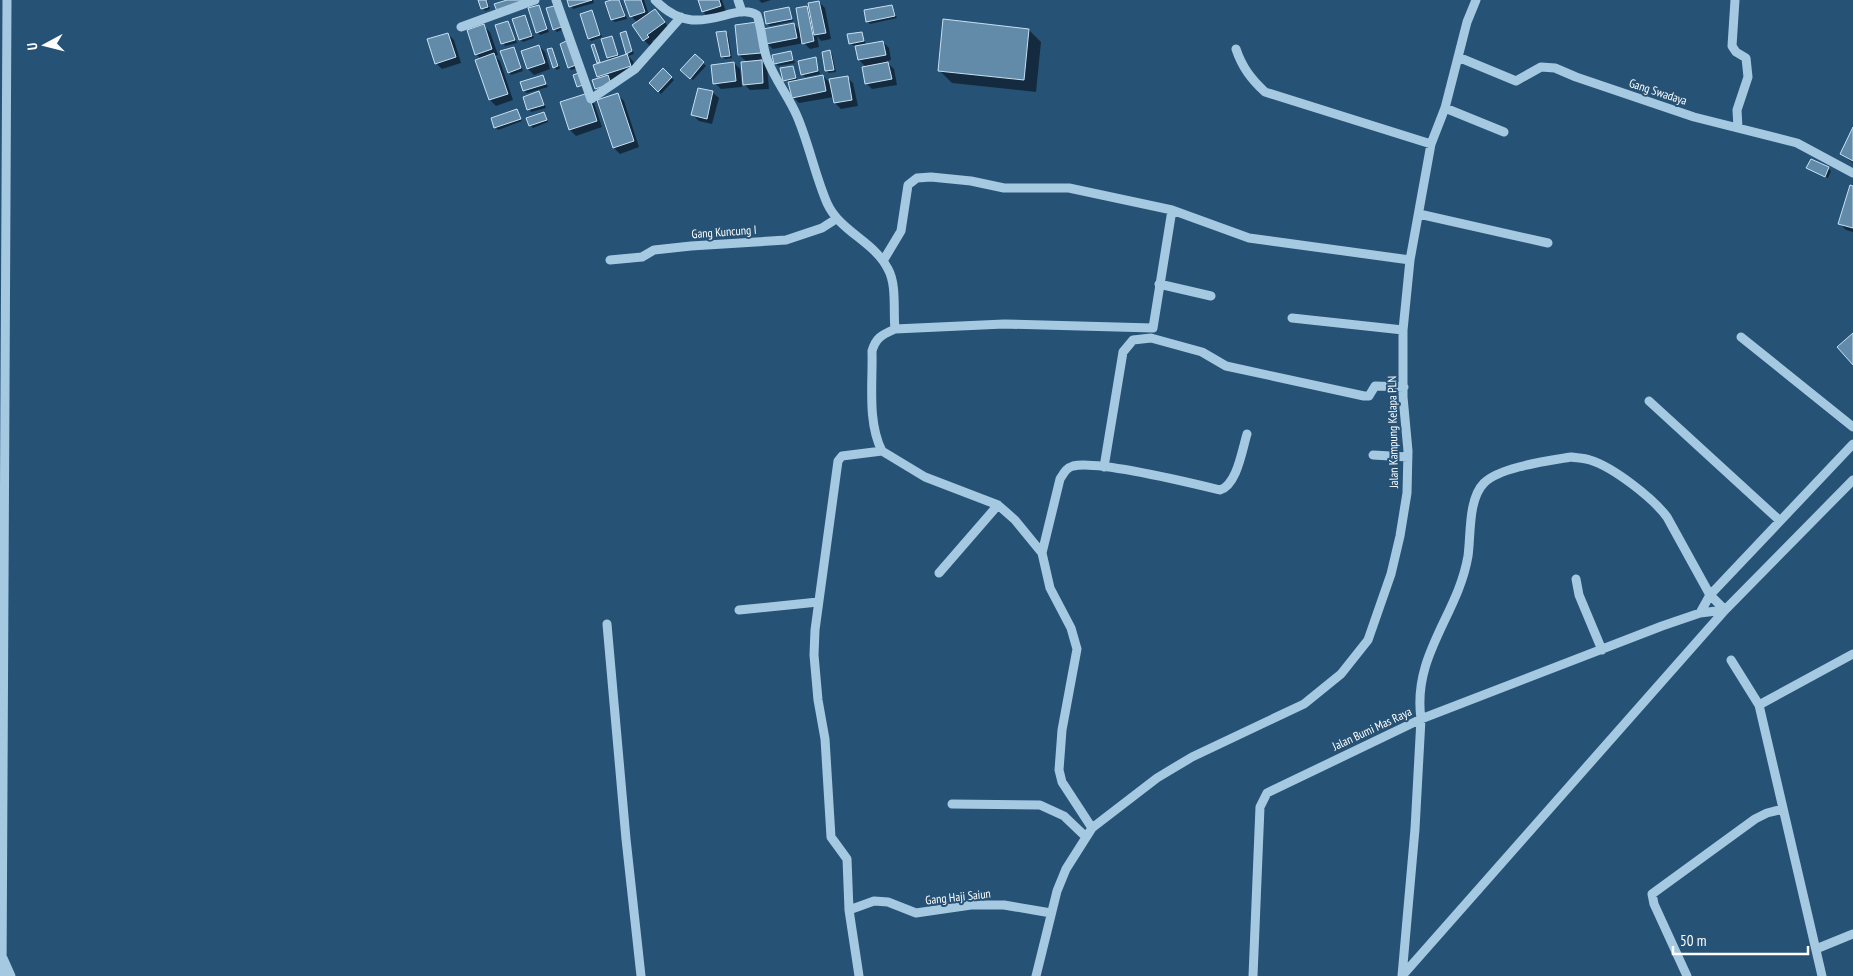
<svg xmlns="http://www.w3.org/2000/svg" width="1853" height="976" viewBox="0 0 1853 976" font-family="'PT Sans Narrow',sans-serif">
<style>
.shadow{fill:#0007}
.building{fill:#628baa;stroke:#c8e0f2}
.lines{fill:none;stroke-linecap:round;stroke-linejoin:round}
.minor{stroke:#a6c9e2;stroke-width:9}
.labels{text-anchor:middle;stroke-width:4;stroke-linejoin:round;paint-order:stroke}
.street-label{font-size:12px;fill:#fff;stroke:#265276}
</style>
<rect width="100%" height="100%" fill="#265276"/>
<path class="shadow" d="M479 0H487L490 9 485 11Z
M568 0H593L594 3 573 9Z
M615 0 621 2 627 19 615 22 612 20Z
M625 0H644L649 15 655 10 670 29 652 41 654 43 650 46 644 40 638 23 631 16Z
M699 0H722L726 12 709 18 703 12Z
M759 0H771L762 3Z
M819 2 825 8 831 39 821 41 817 36 819 47 810 49 804 43 773 49 767 43 766 58 759 59 767 67 769 89 750 90 744 84 747 62 739 55 763 30 794 24 801 32 806 7 811 12Z
M539 6 549 32 540 35 537 32Z
M557 6 566 28 557 32 554 29Z
M892 6 897 18 870 24 867 21Z
M789 8 793 21 770 26 767 23Z
M591 11 602 37 591 41 589 38Z
M525 16 534 38 523 42 520 39Z
M508 22 517 43 505 46 496 26Z
M484 26 490 32 498 55 495 56 500 61 513 100 496 106 490 100 481 59 476 54Z
M1029 30 1041 42 1036 92 952 83 939 70Z
M726 32 728 35 732 58 725 59 722 56Z
M625 33 634 54 628 56 633 61 636 72 611 80 613 86 599 91 594 81 601 79 598 76 600 65 593 45 601 64 611 61 608 58 612 37 620 58 629 55Z
M862 33 866 45 883 42 889 48 891 60 886 61 894 69 897 85 872 89 866 83 867 68 859 60 856 46 850 44Z
M448 34 454 40 461 63 442 69 436 63Z
M561 44 578 68 571 70 569 67Z
M539 46 545 52 550 69 534 75 528 69 522 52Z
M513 48 523 71 511 75 509 72Z
M552 49 560 68 557 70 554 67Z
M791 52 795 63 778 66 776 63Z
M830 52 832 54 836 72 829 73 827 71Z
M695 55 706 66 693 80 682 70Z
M815 59 820 74 805 77 802 74Z
M734 63 740 69 742 87 721 89 715 83Z
M793 67 798 81 823 76 831 84 847 77 853 83 858 106 841 109 835 103 834 97 799 103 793 97 790 82 784 80Z
M663 70 674 80 661 94 650 83Z
M542 76 548 87 527 93 524 91 522 83Z
M712 92 719 98 712 124 699 121 693 115Z
M539 93 546 108 531 112 524 98Z
M618 95 624 101 639 147 620 154 614 148Z
M593 100 602 127 576 136 570 130 561 103Z
M517 110 522 121 498 130 495 127Z
M544 113 548 122 533 128 530 125Z
M1853 130V163L1841 154Z
M1808 168H1828L1831 171 1828 178Z
M1853 187V232L1846 230 1840 224Z"/>
<path class="building" d="M478 0H486L488 7 481 9Z
M507 0H524L497 11 494 4Z
M567 0H592L569 7Z
M611 0H619L625 16 611 20 605 2Z
M624 0H641L645 12 630 17Z
M698 0H719L721 6 702 12Z
M819 1 826 33 814 35 808 3Z
M539 5 547 29 536 33 528 8Z
M558 5 564 26 553 30 546 8Z
M892 5 895 16 866 22 864 10Z
M807 6 814 41 802 44 796 8Z
M789 7 792 19 766 24 764 12Z
M655 9 665 22 647 35 649 37 643 41 632 25Z
M592 10 600 35 588 39 580 14Z
M525 15 532 36 519 40 512 19Z
M943 19 1029 29 1024 80 938 71Z
M508 21 515 40 501 44 495 25Z
M757 22 761 53 738 55 735 25Z
M794 23 797 38 766 44 763 29Z
M484 24 492 49 475 55 467 30Z
M626 31 632 51 626 54 620 33Z
M726 31 730 56 721 57 716 32Z
M862 32 864 41 849 44 847 34Z
M448 33 456 57 435 64 427 39Z
M612 36 618 55 607 58 601 39Z
M568 40 576 65 568 68 560 44Z
M883 41 886 55 858 60 855 46Z
M594 44 600 62 597 63 591 45Z
M539 45 545 63 527 69 521 51Z
M514 47 521 68 508 73 500 51Z
M552 48 558 66 553 68 547 49Z
M830 50 834 70 825 71 822 52Z
M791 51 793 60 774 64 772 55Z
M494 53 508 94 489 100 475 60Z
M627 54 631 66 597 77 593 65Z
M695 54 704 62 690 79 680 70Z
M816 57 818 71 801 75 798 61Z
M762 60 763 83 743 85 741 62Z
M734 62 736 81 713 84 711 65Z
M888 62 892 79 865 84 862 67Z
M793 66 796 78 783 81 780 68Z
M663 68 672 77 658 92 649 83Z
M579 73 583 85 577 87 573 75Z
M543 75 546 84 523 91 520 82Z
M608 75 611 84 595 89 592 80Z
M823 75 826 91 792 98 788 82Z
M848 76 852 100 834 103 829 79Z
M698 88 713 91 707 119 691 115Z
M539 91 544 105 527 110 523 97Z
M588 93 597 121 569 130 560 102Z
M618 93 634 141 613 148 597 100Z
M517 109 521 119 494 128 491 118Z
M544 112 547 120 529 126 526 118Z
M1853 127V161L1840 154Z
M1811 159 1829 167 1825 177 1806 168Z
M1850 185 1853 186V228L1838 224Z
M1853 333V365L1837 347Z"/>
<g class="lines">
<path class="minor" d="M556 0 591 99 635 69 681 17
M655 0C697 44 733 0 757 15 762 29 762 45 767 59 775 80 789 97 797 116 809 144 815 175 827 203 840 232 874 241 888 269 897 285 893 311 895 329
M738 0 742 12
M1735 0 1732 46 1736 52 1746 58 1748 77 1737 110 1738 128
M461 27 535 0
M1236 49C1242 67 1251 79 1265 92L1431 144
M1458 57 1516 81 1541 67 1555 68 1576 77 1694 117 1797 143 1853 173
M1445 108 1504 132
M1419 214 1548 243
M610 260 642 257 654 250 691 246 786 240 822 228 836 219
M883 261 901 231 908 185 917 178 931 177 971 181 1004 188H1069L1172 210 1249 238 1410 260
M1159 284 1211 296
M1292 318 1403 330
M1741 337 1853 427
M1649 401 1779 520
M1373 455 1408 457
M1571 457C1577 458 1584 458 1590 460 1613 467 1653 498 1667 517L1710 595 1725 610 1402 976 1415 829 1421 719C1412 655 1458 615 1468 556 1471 535 1468 499 1484 483 1500 467 1548 461 1571 457Z
M1104 467 1123 352 1133 340 1151 338 1202 352 1226 366 1364 396H1369L1375 386 1404 387
M1042 553 1060 479C1064 473 1066 468 1073 466 1098 460 1191 483 1220 490 1237 485 1242 450 1247 434
M939 573 998 505
M1576 579 1579 595 1602 650
M739 610 818 602
M1700 613 1710 595 1853 444
M607 624 626 839 641 976
M1731 660 1759 705 1822 976
M1759 705 1853 654
M952 804 1040 805 1064 816 1086 837
M1092 828 1062 782 1059 770 1062 730 1077 649 1071 628 1050 588 1042 553 1015 520 998 505 925 477 882 451C867 422 873 382 872 351 876 337 882 335 895 329L1004 324 1153 328 1172 210
M849 910 847 859 831 837 825 739 818 700 814 655 815 630 838 461 842 456 882 451
M1816 949 1853 934
M3 958 11 976
M2 976 7 0
M859 976 849 910 874 901 888 902 916 913 971 905H1004L1051 913
M1036 976 1057 891 1066 869 1092 828 1157 778 1192 757 1304 704 1341 674 1368 640 1391 574 1400 536 1407 493 1408 451 1403 397V330L1410 260 1431 144 1445 108 1467 22 1476 0
M1253 976 1260 807 1267 793 1421 719 1662 626 1700 613 1725 610 1853 480
M1687 976 1654 904 1652 894 1755 819 1767 813 1783 809"/>
</g>
<g class="labels">
<g class="street-label">
<text transform="translate(1658 92) rotate(18)" y="4">Gang Swadaya</text>
<text transform="translate(724 232) rotate(-4)" y="4">Gang Kuncung I</text>
<text transform="translate(1393 432) rotate(-91)" y="4">Jalan Kampung Kelapa PLN</text>
<text transform="translate(1372 729) rotate(-25)" y="4">Jalan Bumi Mas Raya</text>
<text transform="translate(958 897) rotate(-6)" y="4">Gang Haji Saiun</text>
</g>
</g>
<g transform="translate(45 45) rotate(263)" stroke="#265276" stroke-width="4" paint-order="stroke">
<path d="M0-4L9 19L0 12L-9 19Z" fill="#ffffff"/>
<text y="-8" font-size="14" font-weight="bold" text-anchor="middle" fill="#ffffff">U</text>
</g>
<path d="M1673 946v8h135v-8" fill="none" stroke="#ffffff" stroke-width="2.5"/>
<text x="1680" y="946" font-size="15" fill="#ffffff" stroke="#265276" stroke-width="4" paint-order="stroke">50 m</text>
</svg>
